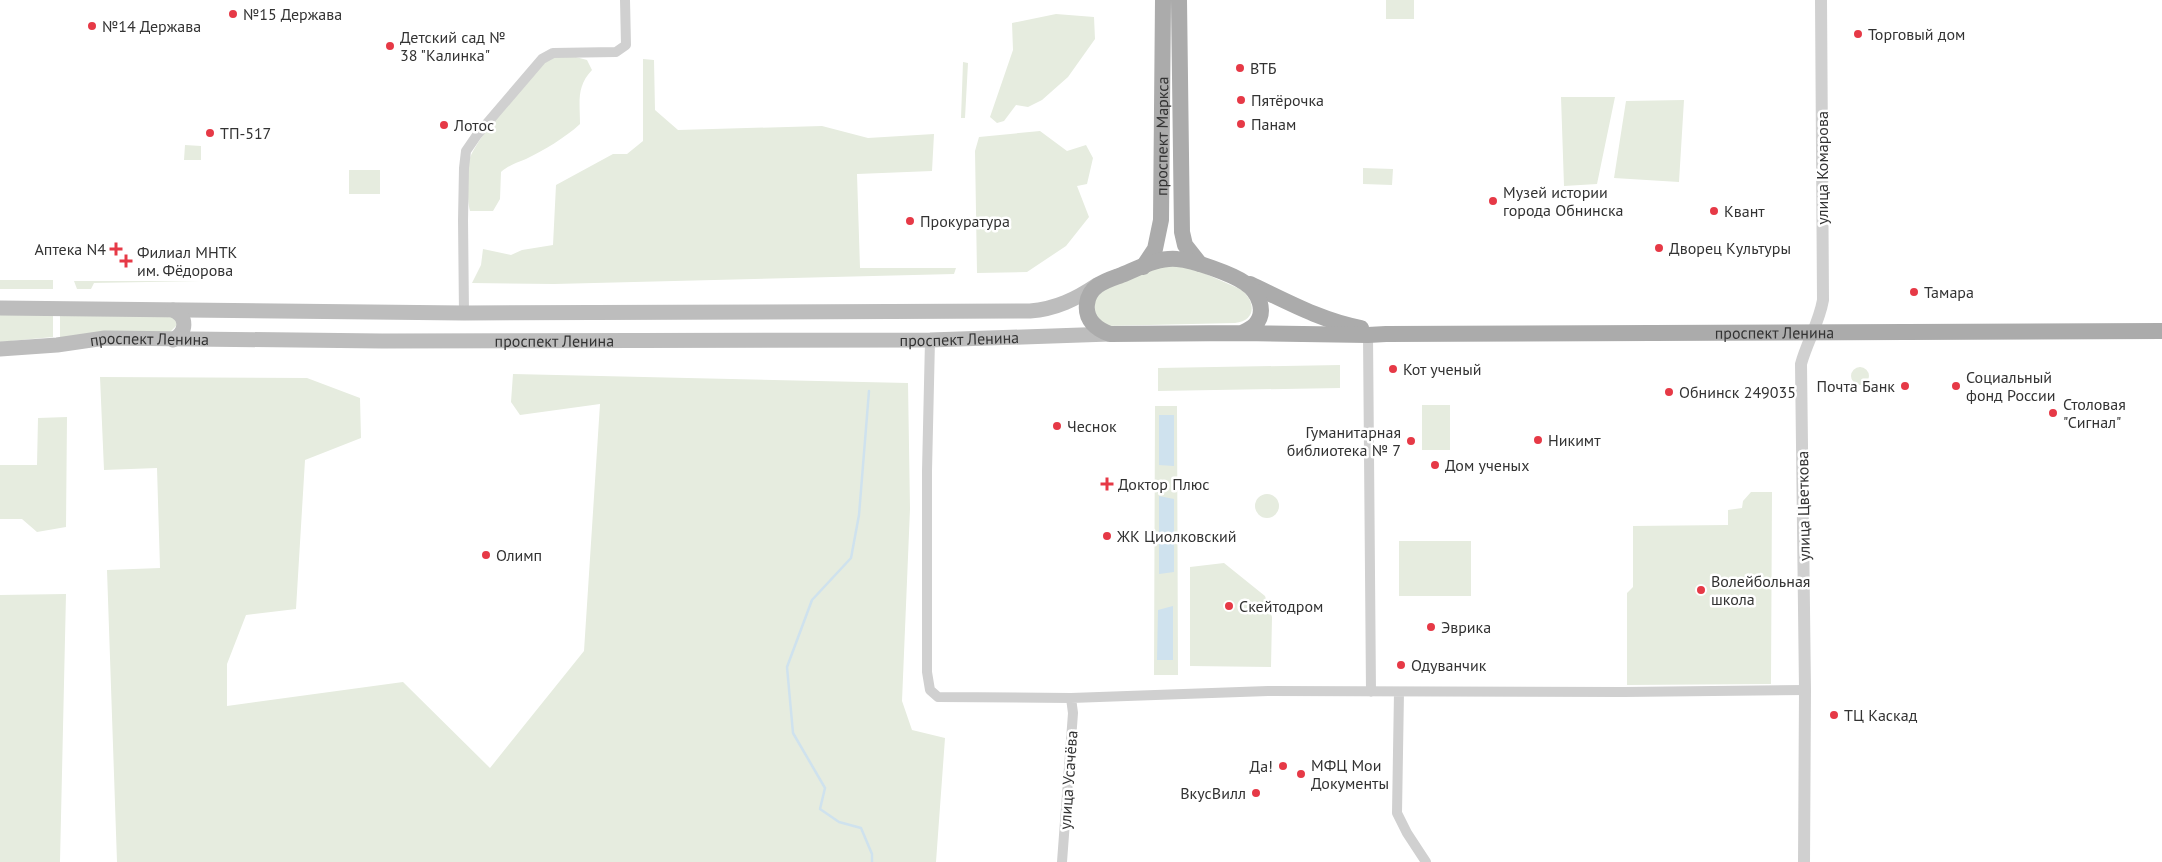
<svg xmlns="http://www.w3.org/2000/svg" width="2162" height="862" viewBox="0 0 2162 862" font-family="'PT Sans',sans-serif">
<style>
.green{fill:#e6ecdf}
.water{fill:#cfe2ee}
.lines{fill:none;stroke-linecap:round;stroke-linejoin:round}
.stream{stroke:#cfe2ee;stroke-width:2.5}
.minor{stroke:#d0d0d0;stroke-width:10}
.tertiary{stroke:#d0d0d0;stroke-width:12}
.secondary{stroke:#bdbdbd;stroke-width:15}
.primary{stroke:#ababab;stroke-width:16}
.poi-dot{fill:#e63946;stroke:#fff;stroke-width:2}
.labels{text-anchor:middle;stroke-width:5;stroke-linejoin:round;paint-order:stroke}
.poi-label{font-size:16px;fill:#333;stroke:#fff;text-anchor:start}
.street-label{font-size:16px;fill:#333;stroke:#fff}
</style>
<rect width="100%" height="100%" fill="#fff"/>
<path class="green" d="M1386 0H1414V19H1386Z
M1056 14 1094 17 1095 39 1068 77 1042 100 1028 107 1016 105 1004 121 997 123 990 117 1013 50 1012 23Z
M572 56 587 60 592 70C576 87 580 102 580 124 565 138 544 150 526 159 516 163 509 165 501 172L500 199 493 211H470C467 200 466 168 470 158 476 139 533 70 549 59 555 56 566 56 572 56Z
M643 59 654 60 655 110 678 130 822 126 868 138 934 134 932 171 857 174 860 268H956L954 274 554 284 472 283 481 265 483 249 511 255 522 250 553 245 556 185 613 154H627L643 141Z
M963 62 968 63 965 118H961Z
M1561 97H1615L1597 184 1564 186Z
M1684 100 1679 182 1614 178 1626 101Z
M1040 131 1067 151 1086 145 1093 158 1087 184 1077 186 1089 217 1066 246 1027 272 977 273 975 151 979 137Z
M185 145 201 146V160H184Z
M1363 168 1393 169 1392 185 1363 184Z
M349 170H380V194H349Z
M1166 262 1183 264 1240 289C1256 300 1257 321 1235 323L1106 326 1096 321 1094 299 1108 287Z
M0 280H53V289H0Z
M74 281H202L94 283 91 289H77Z
M0 313H53V337L0 342Z
M173 314 177 325 170 332 60 338V315Z
M1340 365V388L1158 391V368Z
M1851 376a9 9 0 1 1 18 0a9 9 0 1 1-18 0Z
M513 374 908 383 910 509 902 701 912 730 945 738 936 862H117L107 570 160 568 157 468 104 470 100 377 307 378 360 398 361 438 305 460 296 609 246 615 227 664V706L403 682 490 768 584 651 600 404 520 415 511 402Z
M1422 405H1450V450H1422Z
M1155 406H1177L1178 675H1154Z
M67 417 66 527 37 532 22 519H0V465H37L38 418Z
M1751 492H1772L1771 684 1627 685V593L1633 587V526L1728 525V510L1742 508 1743 501Z
M1255 506a12 12 0 1 1 24 0a12 12 0 1 1-24 0Z
M1399 541H1471V596H1399Z
M1224 563 1265 596 1272 617 1271 667 1190 666V567Z
M66 594 60 862H0V595Z"/>
<path class="water" d="M1159 415H1174V466L1159 465Z
M1159 496 1174 499V572L1159 574Z
M1173 606V660H1157L1158 610Z"/>
<g class="lines">
<path class="stream" d="M869 391 859 515 851 558 812 600 787 667 793 733 825 788 820 809 839 822 861 828 872 854V862"/>
<path class="minor" d="M464 313 463 220 464 168 466 151 477 135 542 59 553 53 616 52 626 45 625 0
M1368 335 1371 692
M930 340 927 471V672L930 690 938 697 1071 698 1268 691 1624 692 1805 690
M1399 692 1397 813 1407 833 1426 862
M1062 862 1073 713 1071 698"/>
<path class="tertiary" d="M1804 862 1805 690 1801 364C1807 342 1819 323 1823 300L1821 0"/>
<g class="secondary">
<path d="M0 308 464 313 1030 311C1056 309 1076 299 1097 285"/>
<path d="M173 310C188 317 187 332 173 340"/>
<path id="s1" d="M0 349 57 345 105 338 382 341 930 340 1110 334"/>
</g>
<g class="primary">
<path d="M1179 0 1182 232 1185 245 1200 264"/>
<path id="s2" d="M1143 267 1155 249 1161 220 1163 0"/>
<path d="M1250 284C1286 301 1322 321 1361 328"/>
<path id="s3" d="M1242 333C1246 331 1251 329 1255 325 1267 312 1259 292 1245 283 1232 274 1193 260 1177 259 1158 257 1137 269 1119 276 1105 281 1089 286 1087 304 1085 320 1096 329 1110 334L1242 333 1368 335 1386 334 2162 331"/>
</g>
</g>
<g class="poi-dot">
<circle cx="233" cy="14" r="5"/>
<circle cx="92" cy="26" r="5"/>
<circle cx="1858" cy="34" r="5"/>
<circle cx="390" cy="46" r="5"/>
<circle cx="1240" cy="68" r="5"/>
<circle cx="1241" cy="100" r="5"/>
<circle cx="1241" cy="124" r="5"/>
<circle cx="444" cy="125" r="5"/>
<circle cx="210" cy="133" r="5"/>
<circle cx="1493" cy="201" r="5"/>
<circle cx="1714" cy="211" r="5"/>
<circle cx="910" cy="221" r="5"/>
<circle cx="1659" cy="248" r="5"/>
<path d="M113.5 241.5h5v5h5v5h-5v5h-5v-5h-5v-5h5z"/>
<path d="M123.5 253.5h5v5h5v5h-5v5h-5v-5h-5v-5h5z"/>
<circle cx="1914" cy="292" r="5"/>
<circle cx="1393" cy="369" r="5"/>
<circle cx="1905" cy="386" r="5"/>
<circle cx="1956" cy="386" r="5"/>
<circle cx="1669" cy="392" r="5"/>
<circle cx="2053" cy="413" r="5"/>
<circle cx="1057" cy="426" r="5"/>
<circle cx="1538" cy="440" r="5"/>
<circle cx="1411" cy="441" r="5"/>
<circle cx="1435" cy="465" r="5"/>
<path d="M1104.5 476.5h5v5h5v5h-5v5h-5v-5h-5v-5h5z"/>
<circle cx="1107" cy="536" r="5"/>
<circle cx="486" cy="555" r="5"/>
<circle cx="1701" cy="590" r="5"/>
<circle cx="1229" cy="606" r="5"/>
<circle cx="1431" cy="627" r="5"/>
<circle cx="1401" cy="665" r="5"/>
<circle cx="1834" cy="715" r="5"/>
<circle cx="1283" cy="766" r="5"/>
<circle cx="1301" cy="774" r="5"/>
<circle cx="1256" cy="793" r="5"/>
</g>
<g class="labels">
<g class="poi-label">
<text x="243" y="20">№15 Держава</text>
<text x="102" y="32">№14 Держава</text>
<text x="1868" y="40">Торговый дом</text>
<text x="400" y="43">Детский сад №<tspan x="400" dy="18">38 "Калинка"</tspan></text>
<text x="1250" y="74">ВТБ</text>
<text x="1251" y="106">Пятёрочка</text>
<text x="1251" y="130">Панам</text>
<text x="454" y="131">Лотос</text>
<text x="220" y="139">ТП-517</text>
<text x="1503" y="198">Музей истории<tspan x="1503" dy="18">города Обнинска</tspan></text>
<text x="1724" y="217">Квант</text>
<text x="920" y="227">Прокуратура</text>
<text x="1669" y="254">Дворец Культуры</text>
<text x="106" y="255" text-anchor="end">Аптека N4</text>
<text x="137" y="258">Филиал МНТК<tspan x="137" dy="18">им. Фёдорова</tspan></text>
<text x="1924" y="298">Тамара</text>
<text x="1403" y="375">Кот ученый</text>
<text x="1966" y="383">Социальный<tspan x="1966" dy="18">фонд России</tspan></text>
<text x="1895" y="392" text-anchor="end">Почта Банк</text>
<text x="1679" y="398">Обнинск 249035</text>
<text x="2063" y="410">Столовая<tspan x="2063" dy="18">"Сигнал"</tspan></text>
<text x="1067" y="432">Чеснок</text>
<text x="1401" y="438" text-anchor="end">Гуманитарная<tspan x="1401" dy="18">библиотека № 7</tspan></text>
<text x="1548" y="446">Никимт</text>
<text x="1445" y="471">Дом ученых</text>
<text x="1118" y="490">Доктор Плюс</text>
<text x="1117" y="542">ЖК Циолковский</text>
<text x="496" y="561">Олимп</text>
<text x="1711" y="587">Волейбольная<tspan x="1711" dy="18">школа</tspan></text>
<text x="1239" y="612">Скейтодром</text>
<text x="1441" y="633">Эврика</text>
<text x="1411" y="671">Одуванчик</text>
<text x="1844" y="721">ТЦ Каскад</text>
<text x="1311" y="771">МФЦ Мои<tspan x="1311" dy="18">Документы</tspan></text>
<text x="1273" y="772" text-anchor="end">Да!</text>
<text x="1246" y="799" text-anchor="end">ВкусВилл</text>
</g>
<g class="street-label">
<text dy="6" stroke="none"><textPath href="#s2" startOffset="135">проспект Маркса</textPath></text>
<text transform="translate(1822 168) rotate(-90)" y="6">улица Комарова</text>
<text dy="6" stroke="none"><textPath href="#s3" startOffset="949">проспект Ленина</textPath></text>
<text dy="6" stroke="none"><textPath href="#s1" startOffset="960">проспект Ленина</textPath></text>
<text dy="6" stroke="none"><textPath href="#s1" startOffset="555">проспект Ленина</textPath></text>
<text dy="6" stroke="none"><textPath href="#s1" startOffset="150">проспект Ленина</textPath></text>
<text transform="translate(1803 506) rotate(-91)" y="6">улица Цветкова</text>
<text transform="translate(1068 780) rotate(-86)" y="6">улица Усачёва</text>
</g>
</g>
</svg>
